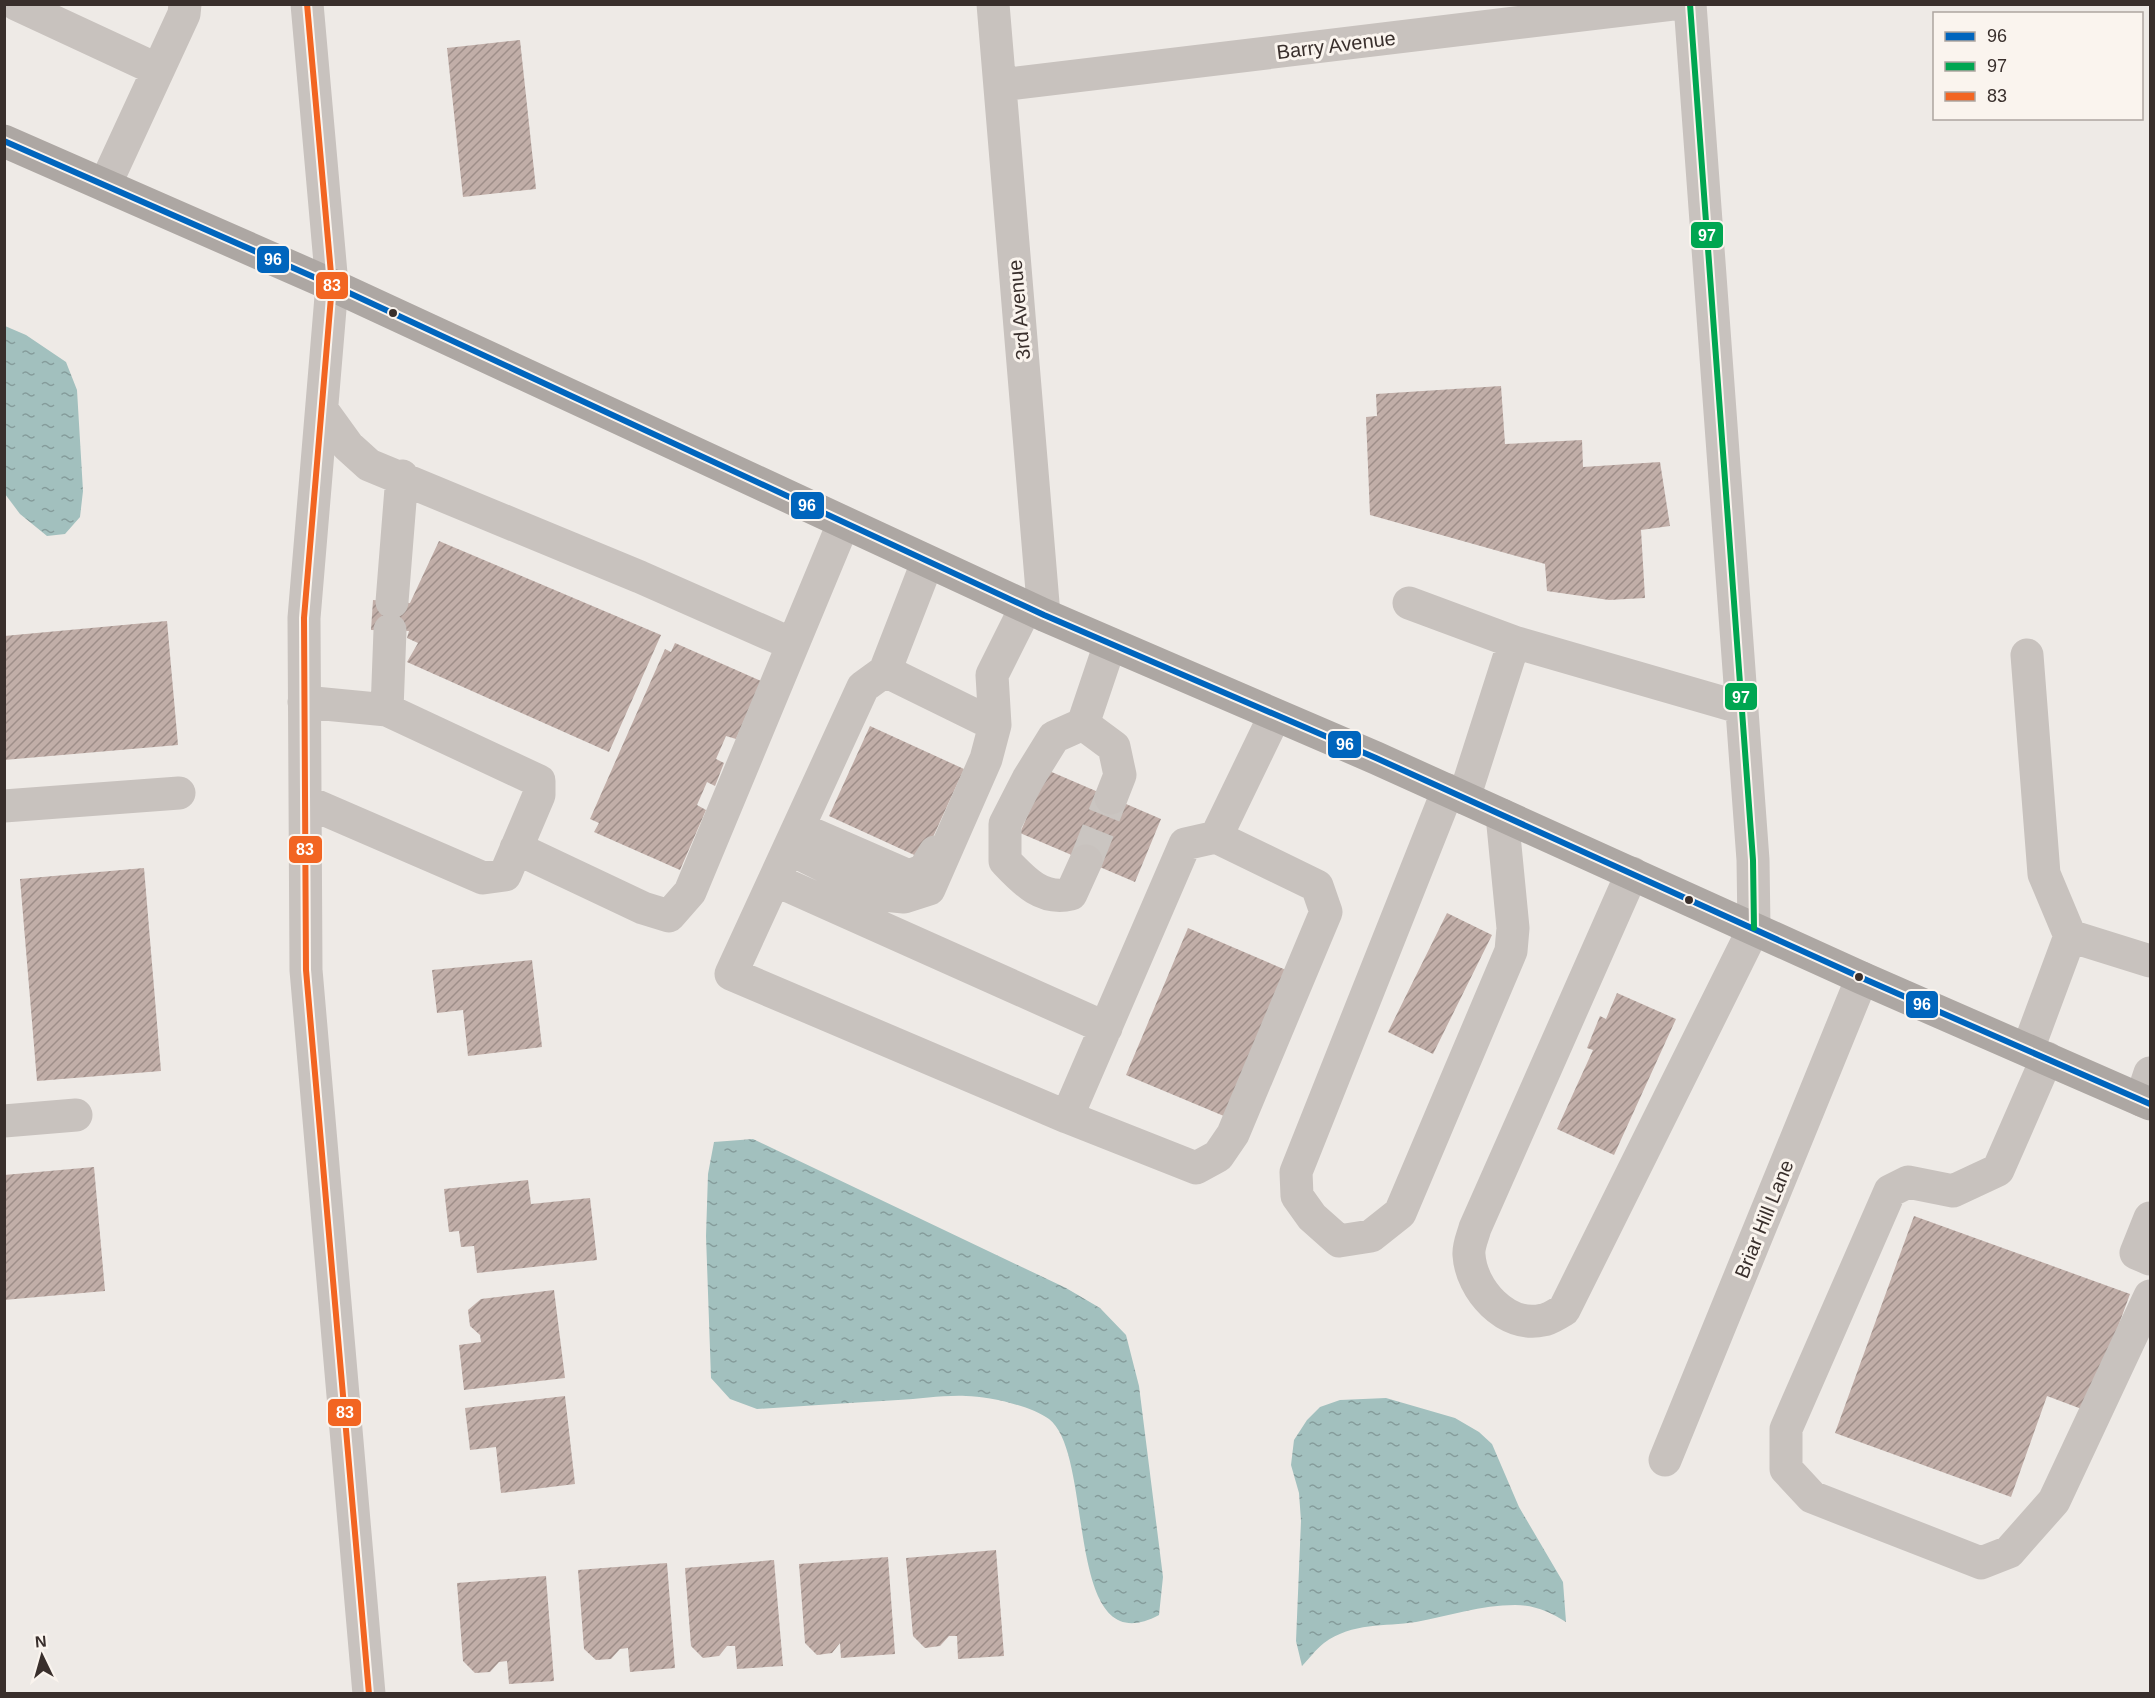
<svg xmlns="http://www.w3.org/2000/svg" width="2155" height="1698" viewBox="0 0 2155 1698" font-family="Arial,sans-serif">
<style>
.water{fill:url(#water-ripples)}
.building{fill:url(#building-hatch)}
.lines{fill:none;stroke-linecap:round;stroke-linejoin:round}
.minor-tunnel{stroke:#cac5c1;stroke-width:33;stroke-dasharray:33 16;stroke-linecap:butt}
.minor{stroke:#c8c2be;stroke-width:33}
.major{stroke:#ada7a3;stroke-width:33}
.bus-1-casing{stroke:#faf4ee;stroke-width:10}
.bus-2-casing{stroke:#faf4ee;stroke-width:10}
.bus-3-casing{stroke:#faf4ee;stroke-width:10}
.bus-1{stroke:#0065bd;stroke-width:6}
.bus-2{stroke:#00a651;stroke-width:6}
.bus-3{stroke:#f26522;stroke-width:6}
.bus-dot{fill:#392f2c;stroke:#faf4ee;stroke-width:2}
.labels{text-anchor:middle;stroke-width:6;stroke-linejoin:round;paint-order:stroke}
.street-label{font-size:20px;fill:#392f2c;stroke:#faf4ee}
.line-badge{stroke:#faf4ee;stroke-width:2}
.badge-label{font-size:16px;text-anchor:middle;font-weight:bold;fill:#fff}
</style>
<defs>
<pattern id="water-ripples" width="26" height="14" patternUnits="userSpaceOnUse" patternTransform="scale(1.5)"><rect width="26" height="14" fill="#a2c0be"/><path d="M2 4q2-2 4 0t4 0M15 11q2-2 4 0t4 0" fill="none" stroke="#859c9b"/></pattern>
<pattern id="building-hatch" width="6" height="6" patternUnits="userSpaceOnUse" patternTransform="scale(1.5)"><rect width="6" height="6" fill="#c1aea8"/><path d="M-1 1l2-2M0 6l6-6M5 7l2-2" fill="none" stroke="#9e8e89"/></pattern>
</defs>
<rect width="100%" height="100%" fill="#eeeae6"/>
<path class="water" d="M5 326 26 335 66 362 77 390 83 491 80 517 65 534 47 536 20 514 5 494Z
M753 1139 1066 1288 1100 1308 1126 1335 1139 1386 1163 1577 1159 1615C1062 1667 1096 1455 1049 1419 1031 1406 988 1396 966 1396 944 1395 920 1399 898 1400 851 1403 804 1406 757 1409L730 1399 711 1378 706 1236 708 1174 714 1142Z
M1386 1398 1455 1418 1479 1432 1492 1444 1519 1507 1563 1582 1566 1622C1550 1612 1535 1605 1515 1605 1481 1605 1449 1616 1416 1622 1384 1627 1353 1622 1324 1643 1316 1649 1309 1659 1302 1666L1296 1641 1301 1521 1299 1493 1291 1465 1294 1440 1307 1420 1320 1407 1340 1400Z"/>
<path class="building" d="M520 40 536 189 463 197 447 48Z
M1501 386 1505 444 1582 440 1583 467 1660 462 1670 526 1641 530 1645 598 1609 600 1547 591 1545 564 1370 515 1366 417 1377 416 1376 394Z
M439 541 661 635 609 752 407 662 418 643 407 638 409 631 371 630 373 600 410 603Z
M167 621 178 745 4 760V636Z
M675 643 761 681 736 739 726 736 716 759 724 763 715 786 707 782 697 805 706 810 680 870 594 832 599 823 590 819 665 649 671 652Z
M870 726 964 769 923 859 829 816Z
M1047 770 1161 819 1135 882 1020 833Z
M144 868 161 1071 37 1081 20 879Z
M1447 913 1492 935 1433 1054 1388 1032Z
M1188 928 1293 973 1231 1119 1126 1075Z
M532 960 542 1047 468 1056 463 1010 437 1013 432 970Z
M1617 993 1676 1019 1614 1155 1557 1129 1593 1050 1587 1048 1600 1016 1606 1019Z
M94 1167 105 1291 4 1300V1175Z
M528 1180 531 1204 590 1198 597 1260 477 1273 474 1246 461 1247 459 1231 449 1232 444 1189Z
M1914 1216 2130 1294 2087 1411 2047 1396 2011 1497 1835 1433Z
M554 1290 565 1378 464 1390 459 1345 481 1342 480 1335 470 1326 468 1310 481 1299Z
M565 1396 575 1484 501 1493 496 1447 470 1450 465 1408Z
M996 1550 1004 1656 958 1659 957 1636H949L940 1646 925 1648 913 1636 906 1558Z
M888 1557 895 1654 841 1658 840 1643 832 1653 817 1655 805 1643 799 1564Z
M774 1560 783 1666 737 1669 735 1646H727L719 1656 703 1658 691 1646 685 1568Z
M667 1563 675 1668 630 1672 628 1648 620 1649 611 1659 596 1660 584 1649 578 1570Z
M546 1576 554 1681 509 1684 507 1661 499 1662 490 1672 475 1673 463 1661 457 1583Z"/>
<g class="lines">
<path class="minor-tunnel" d="M1086 861 1111 798"/>
<path class="minor" d="M16 4 158 70
M307 4 332 285 304 618 306 970 369 1694
M993 4 1044 615
M1000 85 1673 4
M105 185 184 14 185 4
M322 410 348 446 369 465 640 577 792 644
M927 563 885 671 863 687 731 974 1067 1117
M392 602 402 476
M1409 603 1514 642 1464 798
M1514 642 1742 708
M2027 655 2044 874 2070 936
M885 671 995 725
M304 702 387 710 539 781V795L505 875 483 878 305 801
M387 710 390 630
M1083 724 1114 747 1120 775 1111 798
M1448 790 1296 1172 1297 1196 1312 1217 1339 1241 1371 1236 1400 1213 1511 951 1513 928 1502 815
M4 806 179 793
M799 828 909 876 924 870 935 852
M1216 837 1317 886 1326 912 1233 1134 1218 1156 1196 1168 1067 1117 1185 844 1216 837 1275 715
M516 848 643 908 669 916 690 892 843 524
M790 849 883 895 904 897 929 889 986 759 995 725 992 675 1026 607
M1086 861 1071 894C1042 901 1024 881 1005 861V824L1028 779 1054 737 1083 724 1110 644
M1632 873 1475 1228C1473 1236 1468 1246 1469 1255 1471 1289 1506 1329 1543 1320 1550 1319 1558 1313 1564 1310L1754 928 1753 860 1690 4
M775 880 1106 1028
M2028 1049 2070 936 2150 961
M2047 1058 1998 1170 1953 1191 1908 1182 1890 1191 1786 1429V1469L1812 1497 1981 1563 2009 1552 2054 1501 2150 1296
M2141 1100 2150 1073
M4 1121 76 1115
M2150 1218 2136 1253 2150 1259
M1665 1460 1862 978"/>
<path class="major" d="M4 141 332 285 1044 615 1376 758 1862 978 2150 1104"/>
<defs>
<path id="bus-1" d="M4 141 332 285 1044 615 1376 758 1862 978 2150 1104"/>
<path id="bus-2" d="M1690 4 1753 860 1754 928"/>
<path id="bus-3" d="M307 4 332 285 304 618 306 970 369 1694"/>
</defs>
<use href="#bus-1" class="bus-1-casing"/>
<use href="#bus-2" class="bus-2-casing"/>
<use href="#bus-3" class="bus-3-casing"/>
<use href="#bus-1" class="bus-1"/>
<use href="#bus-2" class="bus-2"/>
<use href="#bus-3" class="bus-3"/>
</g>
<g class="bus-dot">
<circle cx="393" cy="313" r="5"/>
<circle cx="1689" cy="900" r="5"/>
<circle cx="1859" cy="977" r="5"/>
</g>
<g class="labels">
<g class="street-label">
<text transform="translate(1336 45) rotate(-7)" y="7">Barry Avenue</text>
<text transform="translate(1019 310) rotate(-95)" y="7">3rd Avenue</text>
<text transform="translate(1764 1219) rotate(-68)" y="7">Briar Hill Lane</text>
</g>
</g>
<g class="line-badge">
<rect x="1690" y="221" width="34" height="28" rx="6" fill="#00a651"/>
<rect x="256" y="245" width="34" height="29" rx="6" fill="#0065bd"/>
<rect x="315" y="271" width="34" height="29" rx="6" fill="#f26522"/>
<rect x="790" y="491" width="35" height="29" rx="6" fill="#0065bd"/>
<rect x="1724" y="682" width="34" height="29" rx="6" fill="#00a651"/>
<rect x="1327" y="730" width="35" height="29" rx="6" fill="#0065bd"/>
<rect x="288" y="835" width="35" height="29" rx="6" fill="#f26522"/>
<rect x="1905" y="990" width="34" height="29" rx="6" fill="#0065bd"/>
<rect x="327" y="1398" width="35" height="29" rx="6" fill="#f26522"/>
</g>
<g class="badge-label">
<text x="1707" y="241">97</text>
<text x="273" y="265">96</text>
<text x="332" y="291">83</text>
<text x="807" y="511">96</text>
<text x="1741" y="703">97</text>
<text x="1345" y="750">96</text>
<text x="305" y="855">83</text>
<text x="1922" y="1010">96</text>
<text x="345" y="1418">83</text>
</g>
<rect width="2155" height="1698" fill="none" stroke="#392f2c" stroke-width="12"/>
<rect x="1933" y="12" width="210" height="108" fill="#faf4ee" stroke="#ada5a0" stroke-width="1.5"/>
<rect x="1945" y="32" width="30" height="9" fill="#0065bd" stroke="#ada5a0" stroke-width="1.5"/>
<text x="1987" y="42" font-size="18" fill="#392f2c">96</text>
<rect x="1945" y="62" width="30" height="9" fill="#00a651" stroke="#ada5a0" stroke-width="1.5"/>
<text x="1987" y="72" font-size="18" fill="#392f2c">97</text>
<rect x="1945" y="92" width="30" height="9" fill="#f26522" stroke="#ada5a0" stroke-width="1.5"/>
<text x="1987" y="102" font-size="18" fill="#392f2c">83</text>
<g transform="translate(42 1656) rotate(355)" stroke="#faf4ee" stroke-width="4.5" paint-order="stroke">
<path d="M0-4.5L10 22L0 15L-10 22Z" fill="#392f2c"/>
<text y="-9" font-size="16" font-weight="bold" text-anchor="middle" fill="#392f2c">N</text>
</g>
</svg>
